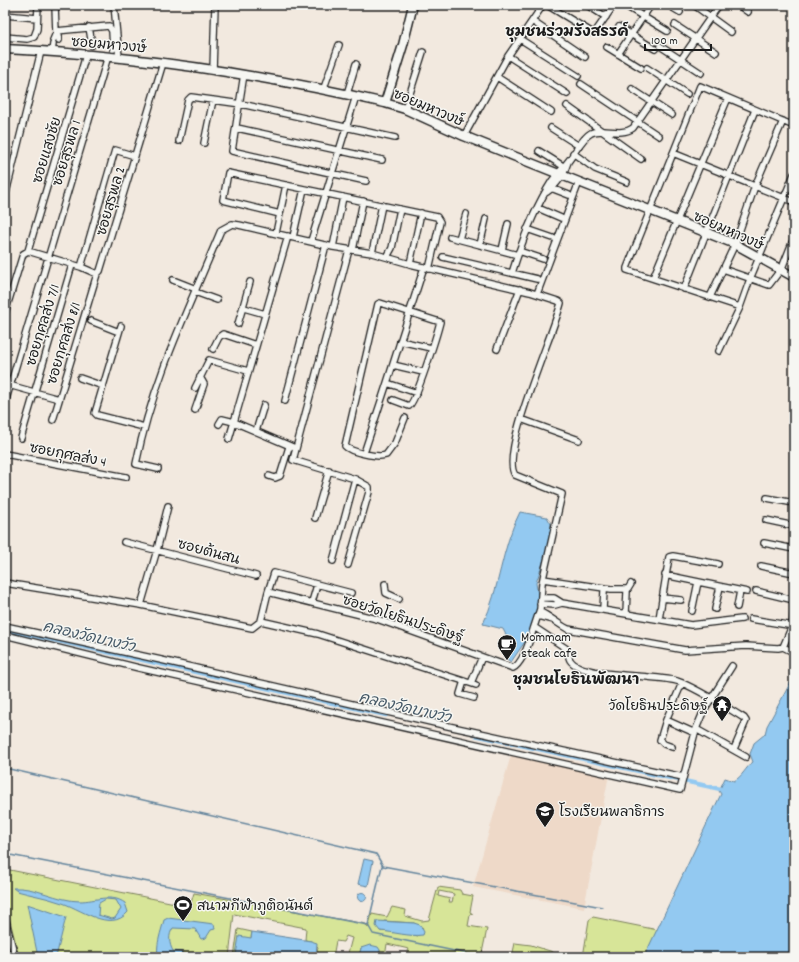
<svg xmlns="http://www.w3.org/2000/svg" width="799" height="962" viewBox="0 0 799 962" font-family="Dekko,'Playpen Sans Thai',sans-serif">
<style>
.built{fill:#eed9c8}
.green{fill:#d7e598;stroke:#7a805a;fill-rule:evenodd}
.water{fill:#93c9f1;stroke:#63849c;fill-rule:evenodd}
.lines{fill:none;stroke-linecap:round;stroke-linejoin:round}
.stream{stroke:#63849c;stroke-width:1.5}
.canal{stroke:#93c9f1;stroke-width:4.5}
.street-casing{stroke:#1c1c1c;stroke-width:8}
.secondary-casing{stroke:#1c1c1c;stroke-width:11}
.street{stroke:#f6f6f2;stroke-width:5.5}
.secondary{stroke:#f6f6f2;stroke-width:8}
.labels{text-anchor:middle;stroke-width:3;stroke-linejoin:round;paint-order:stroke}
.street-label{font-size:14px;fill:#1c1c1c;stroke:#f6f6f2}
.poi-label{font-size:14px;fill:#1c1c1c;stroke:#f6f6f2;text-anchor:start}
.neighbourhood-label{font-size:15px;font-weight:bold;fill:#1c1c1c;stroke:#f6f6f2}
.water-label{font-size:15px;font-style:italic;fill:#465967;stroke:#f6f6f2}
</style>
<rect width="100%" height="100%" fill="#f2e9df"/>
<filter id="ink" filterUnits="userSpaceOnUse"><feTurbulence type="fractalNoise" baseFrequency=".025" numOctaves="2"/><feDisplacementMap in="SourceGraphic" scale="8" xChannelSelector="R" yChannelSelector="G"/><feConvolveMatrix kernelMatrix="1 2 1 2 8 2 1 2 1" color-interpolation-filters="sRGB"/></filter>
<g filter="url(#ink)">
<path class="built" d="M513 748 610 769 584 908 473 887Z"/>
<path class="green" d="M5 869 190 906 194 893 366 924 368 928 372 914 387 917 392 907 406 910 405 916 422 921 429 920 438 887 460 890 462 894 473 896 470 912 473 914 470 915 468 926 487 929 482 953 502 957H414V954L407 953 409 949 387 944 385 957H379L380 950 361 948 359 957H347L352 938 346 936 343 942 336 941 333 957H316L318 947 311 941 305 940 306 928 234 914 229 957H19L5 900ZM439 891 454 894 452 902H449L450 899 438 896ZM384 921 414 923 423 928 418 936 398 932 380 931Z
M593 917 658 930 644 957H583L589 920Z
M238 929 252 932 251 938 236 955 242 957H234Z
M515 943 531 945 553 952 555 956 559 957H512Z"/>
<path class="water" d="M520 512 547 517 551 524 548 547 536 583 539 601 531 633 511 662 504 657V643L506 635 503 629 483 624C500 589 501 548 520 512Z
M794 676V957H644L721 794 719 791 725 778 734 781C743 776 745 768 753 762L750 754 754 743 765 734 767 726Z
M364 859 373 861 368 886 358 884Z
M13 888C35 886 57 901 80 901 95 901 111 893 125 903L128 912C110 934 79 907 59 902 45 897 31 895 17 891ZM106 899 116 900 121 909 115 918 112 919 98 915 99 903Z
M357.5 897a4.5 4.5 0 1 1 9 0a4.5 4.5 0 1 1-9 0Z
M27 904 66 917 56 957H38Z
M168 918 214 924 215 929 211 930 206 938 201 939 195 929 173 928C168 935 169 944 173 951L182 952 184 957 158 956C156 944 161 932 164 920Z
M377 921 414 923 420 925 424 932 423 935C409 937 394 932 380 931L376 926Z
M252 932 311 941 317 943 316 957H242L236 955 239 936 251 938Z
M370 945 378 947 380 950 379 957H359L361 948Z"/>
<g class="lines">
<path class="stream" d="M5 768 376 854 383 866 602 907
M5 854 368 925 373 934 483 957
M368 925 382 866"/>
<path class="canal" d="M5 629 386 715
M475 735 725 790"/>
<defs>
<path id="street" d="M114 5 119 57
M547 5 593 33 596 31 614 5
M587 5 606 17
M668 5 680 12
M694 5 731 32
M738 5 748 12
M55 6 69 5
M629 8 667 31
M5 15 37 18
M532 21 585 57
M675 25 716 52
M89 27 92 45
M619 27 655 49
M56 31 109 26 112 31 113 49
M56 33 59 35V40
M5 37 27 39 34 37 37 29 38 5
M520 39 578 76
M53 40 56 33 55 5
M660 46 701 73
M607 47 641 68
M52 52 53 44
M618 54 651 5
M508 56 567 94
M647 68 687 94
M213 70 215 5
M244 74 232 151 366 181
M497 77 551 112
M581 84 659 136
M324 88 339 45
M632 89 672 115
M347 94 356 64
M567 106 641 159
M405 109 423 52
M237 128 382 160
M551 128 579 146
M464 136 508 56 543 5
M179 141 188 100 191 97 241 104 395 138
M204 143 213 100
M539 151 563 166
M573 153 595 169 627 182
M673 153 794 202
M551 188 569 195
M547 192C557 185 565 173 568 162
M5 197 41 51
M538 208 561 218
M280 214 223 200 228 173 437 217 440 222 429 269
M527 229 553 238
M276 233 286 185
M288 236 234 422 295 448
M293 237 304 189
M450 237 518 255
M459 239 466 214
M311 241 356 96
M480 245 486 219
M333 247 343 197
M353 250 363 201
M502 250 508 224
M28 251 81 267 97 274 100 271 163 63
M28 251 86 55
M519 251 543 259
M372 253 382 205
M387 257 392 248 400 209
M443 257 537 279
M410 264 421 213
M81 267 115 150 135 156
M723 269 769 285 782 268 794 238
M512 273C522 241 534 209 552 181 558 173 564 167 570 159 576 151 582 138 591 133 605 127 620 137 633 128L719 5
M653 278 728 98
M173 280 196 289
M684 289 755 110
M195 292 217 300
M537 294 579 182
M710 297 735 244 755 186 783 121
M740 307 627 270V268L700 86 794 126
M244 308 265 314
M5 313 23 254 28 251
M91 321 119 332
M238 324 250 282
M121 326 95 413 97 415 144 427
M400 341 431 348
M213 349 219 337 223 334 256 345
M497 349 520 289
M719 351 740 307 750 279 794 174
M393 365 423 372
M80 378 103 386
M5 384 59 399
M195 388 209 360 248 371
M417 393 387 383 424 267
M393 400 409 406C416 402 437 334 440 322L380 303 378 304 345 446C350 452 378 458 386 455L395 443 405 418
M285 401 326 245
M5 403 108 56
M195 410 204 384 200 377
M521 419 579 440
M53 420 97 274
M219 424 222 419 234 422 229 439
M256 431 264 405
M21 438 72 265
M364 453 387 383
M5 454 126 477
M158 469 136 464C152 382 189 307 221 230L232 224 239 225 333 247 372 253 410 264 530 292 558 301 561 303C554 333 499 453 515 475L562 494 542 583 540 609 534 627
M269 476 275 478 280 476 289 447
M767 498 794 503
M315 518 329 470
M766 520 794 526
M124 542 256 576
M764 543 794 549
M333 561 355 479
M348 565 369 492V487L355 479 293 460 349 250
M761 566 794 573
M665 575 747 592
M543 579 611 589H628L631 584
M5 583 141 605 252 628 261 621 268 592 377 619 513 668C523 664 531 637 534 627L567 649C569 652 568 657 570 660 581 678 654 674 677 681 699 689 724 706 744 718L746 721 734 749
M385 584 386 593 399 599
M756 591 794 600
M268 592 274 573 351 593
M541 598H554L562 603 691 625 742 619
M662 598 681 600
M312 602 317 585
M540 604 555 605 562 603
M141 605 157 550 168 506
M737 607 740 591
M603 609 604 591
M715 609 720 587
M692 611 698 582
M540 612C550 616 557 624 568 629L685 650 746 646 778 648 783 647 789 650 794 646
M626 613 627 592
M538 616 553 620
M659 619 669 557 673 556 718 564
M751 619 794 626
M261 621 318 634 476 685
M5 626 161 660 448 726 683 777
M5 635 139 668 680 790 696 729 704 710 732 666
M783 647 792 626 794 613
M464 681 460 694 474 698
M471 683 482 657
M682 683 666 720 695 733
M666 720 660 740 664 744 672 747
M696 729 746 757
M5 919 15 957"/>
<path id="secondary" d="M5 49C133 55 260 74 385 103L405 109 464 136 516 157 735 244 794 277
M385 103 403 45 413 5"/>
</defs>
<use href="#street" class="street-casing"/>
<use href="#secondary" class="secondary-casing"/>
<use href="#street" class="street"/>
<use href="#secondary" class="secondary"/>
</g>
</g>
<defs>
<symbol id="cafe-pin" viewBox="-11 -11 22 30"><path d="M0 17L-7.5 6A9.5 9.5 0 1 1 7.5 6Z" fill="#1c1c1c" stroke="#f6f6f2"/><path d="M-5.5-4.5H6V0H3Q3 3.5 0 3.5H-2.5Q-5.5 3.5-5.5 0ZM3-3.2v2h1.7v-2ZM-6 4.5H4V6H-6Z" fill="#fff"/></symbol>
<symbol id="temple-pin" viewBox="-11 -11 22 30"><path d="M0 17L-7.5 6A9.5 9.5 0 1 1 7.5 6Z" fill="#1c1c1c" stroke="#f6f6f2"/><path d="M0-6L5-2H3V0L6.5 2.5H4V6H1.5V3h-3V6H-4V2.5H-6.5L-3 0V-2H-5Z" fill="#fff"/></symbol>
<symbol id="university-pin" viewBox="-11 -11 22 30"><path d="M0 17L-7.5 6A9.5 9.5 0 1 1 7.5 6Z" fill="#1c1c1c" stroke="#f6f6f2"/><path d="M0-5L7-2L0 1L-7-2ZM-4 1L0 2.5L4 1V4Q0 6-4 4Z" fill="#fff"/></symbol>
<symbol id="stadium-pin" viewBox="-11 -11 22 30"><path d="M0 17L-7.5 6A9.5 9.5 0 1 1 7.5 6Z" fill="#1c1c1c" stroke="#f6f6f2"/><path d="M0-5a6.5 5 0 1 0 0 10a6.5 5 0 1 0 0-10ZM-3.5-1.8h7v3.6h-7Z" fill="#fff"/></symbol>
</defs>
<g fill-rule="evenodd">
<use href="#cafe-pin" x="496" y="633" width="22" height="30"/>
<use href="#temple-pin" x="711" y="694" width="22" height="30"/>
<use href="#university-pin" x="534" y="800" width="22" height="30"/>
<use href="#stadium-pin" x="172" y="894" width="22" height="30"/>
</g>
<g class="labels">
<g class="street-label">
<text transform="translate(109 44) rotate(5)" y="5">ซอยมหาวงษ์</text>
<text transform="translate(429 107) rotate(23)" y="5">ซอยมหาวงษ์</text>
<text transform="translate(46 150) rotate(-73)" y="5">ซอยแสงชัย</text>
<text transform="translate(66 153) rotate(-73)" y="5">ซอยสุรพล 1</text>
<text transform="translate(110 201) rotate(-74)" y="5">ซอยสุรพล 2</text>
<text transform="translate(729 230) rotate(24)" y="5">ซอยมหาวงษ์</text>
<text transform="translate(42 325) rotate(-73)" y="5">ซอยกุศลส่ง 7/1</text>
<text transform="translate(63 343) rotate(-73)" y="5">ซอยกุศลส่ง 8/1</text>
<text transform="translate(68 454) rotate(11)" y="5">ซอยกุศลส่ง 4</text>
<text transform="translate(209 551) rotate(15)" y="5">ซอยต้นสน</text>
<text transform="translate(403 618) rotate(18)" y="5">ซอยวัดโยธินประดิษฐ์</text>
</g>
<g class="poi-label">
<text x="521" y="641">Mommam<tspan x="521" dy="16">steak cafe</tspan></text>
<text x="708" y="710" text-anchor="end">วัดโยธินประดิษฐ์</text>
<text x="559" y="816">โรงเรียนพลาธิการ</text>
<text x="197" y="910">สนามกีฬาภูติอนันต์</text>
</g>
<g class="neighbourhood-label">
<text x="567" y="36">ชุมชนร่วมรังสรรค์</text>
<text x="576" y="684">ชุมชนโยธินพัฒนา</text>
</g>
<g class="water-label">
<text transform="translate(89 636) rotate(13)" y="5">คลองวัดบางวัว</text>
<text transform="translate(405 707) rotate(13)" y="5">คลองวัดบางวัว</text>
</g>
</g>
<rect width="799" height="962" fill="none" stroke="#f6f6f2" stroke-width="20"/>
<rect x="10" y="10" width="779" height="942" fill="none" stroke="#1c1c1c" stroke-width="1.5" filter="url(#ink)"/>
<path d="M645 44v6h66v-6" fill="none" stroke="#1c1c1c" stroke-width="2"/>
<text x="651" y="44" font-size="12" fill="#1c1c1c" stroke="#f6f6f2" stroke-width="3" paint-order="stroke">100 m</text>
</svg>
